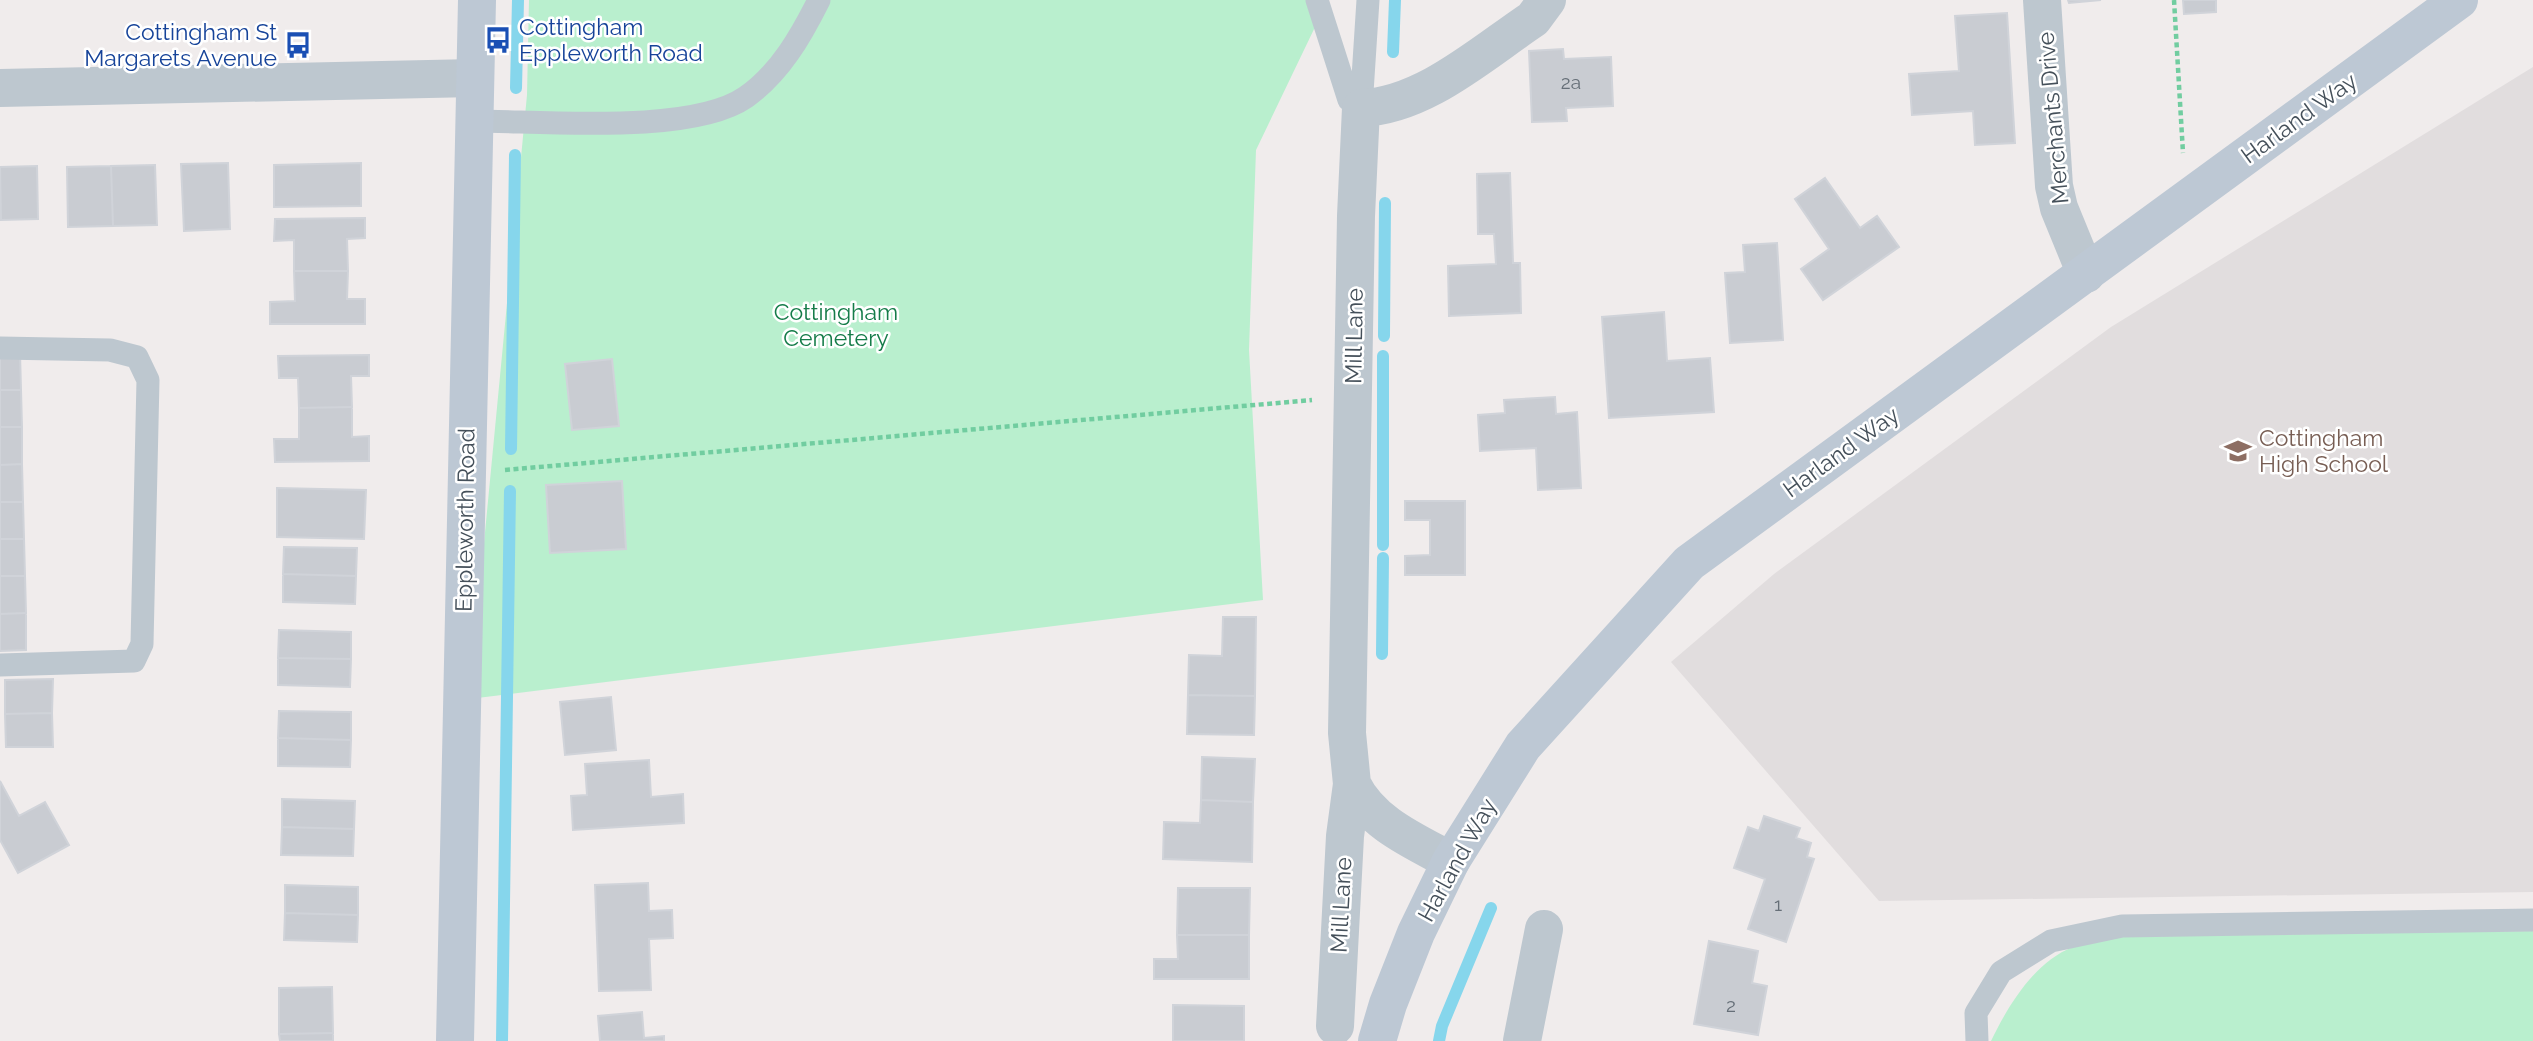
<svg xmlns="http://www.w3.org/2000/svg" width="2533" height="1041" viewBox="0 0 2533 1041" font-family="Raleway,sans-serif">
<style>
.education{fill:#e1ddde}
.green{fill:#b9efce}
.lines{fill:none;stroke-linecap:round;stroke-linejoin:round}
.stream{stroke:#86d6ec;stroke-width:12}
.building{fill:#c9ccd2;stroke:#d0d3d9;stroke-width:2}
.path{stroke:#71cda0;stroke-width:4.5;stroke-dasharray:5 3.5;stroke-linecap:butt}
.lane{stroke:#bdc7cf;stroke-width:23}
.street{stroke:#bdc7cf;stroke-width:38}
.secondary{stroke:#bdc8d4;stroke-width:38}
.labels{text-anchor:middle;stroke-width:5;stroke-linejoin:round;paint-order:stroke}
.number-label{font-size:19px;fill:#666f78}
.transit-label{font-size:23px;fill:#164399;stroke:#fff;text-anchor:start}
.street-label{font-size:23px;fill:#45505a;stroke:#fff}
.park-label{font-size:23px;fill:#157c49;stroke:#fff}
.education-label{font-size:23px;fill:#785e54;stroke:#fff;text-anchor:start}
</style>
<rect width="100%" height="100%" fill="#f0ecec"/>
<path class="education" d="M2533 67V892L1879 901 1671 662 1774 574 2111 327Z"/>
<path class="green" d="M529 0H1328L1256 150 1249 350 1263 600 469 699 527 95Z
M2533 931V1041H1991C2008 1006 2034 962 2073 947 2088 941 2106 940 2122 936Z"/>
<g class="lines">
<path class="stream" d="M1393 52 1395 0
M516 88 518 0
M1384 336 1385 203
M511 449 515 155
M1383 545V356
M1382 654 1383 558
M502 1041 510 491
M1439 1041 1442 1026 1491 908"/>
</g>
<path class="building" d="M2068 0H2101L2069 3Z
M2183 0H2216V12L2184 14Z
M2007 13 2015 143 1975 145 1973 111 1912 115 1909 74 1959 71 1955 16Z
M1563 49 1564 59 1611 57 1613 106 1566 108 1567 121 1532 122 1529 51Z
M228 163 230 229 184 231 181 164Z
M361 163V206L274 207V165Z
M155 165 157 225 113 226 111 166Z
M37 166 38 219 1 220 0 167Z
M111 166 113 226 68 227 67 167Z
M1510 173 1513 263H1520L1521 313 1449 316 1448 266 1496 264 1494 234H1478L1477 174Z
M1825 178 1860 228 1877 216 1899 247 1823 300 1801 269 1829 249 1795 199Z
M365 218V238L347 239 348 271H294V240L274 241 275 219Z
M1777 243 1783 340 1730 343 1725 273 1745 272 1743 245Z
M294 271H348L347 299H365V324H270V302L295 301Z
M1664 312 1667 361 1710 358 1714 412 1609 418 1602 317Z
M0 353H20L21 390H0Z
M369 355V376H351L352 407 299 408 298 378H279L278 356Z
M612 359 619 426 572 430 565 364Z
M0 390H21L22 427H0Z
M1555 397 1556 414 1577 412 1581 488 1538 490 1536 448 1480 451 1478 415 1505 413 1504 400Z
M352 407V437L369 436V461L275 462 274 439H299V408Z
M0 427H22V464L0 465Z
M22 464 23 502H0V465Z
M622 481 626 549 550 553 546 485Z
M277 488 366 490 364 539 277 537Z
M1405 501H1465V575H1405V556L1430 555V520H1405Z
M0 502H23L24 539H0Z
M0 539H24L25 576H0Z
M284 547 357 548 356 576 283 574Z
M283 574 356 576 355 604 283 602Z
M0 576H25L26 613 0 614Z
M26 613V650L0 651V614Z
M1223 617H1256L1255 696 1188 695 1189 655 1222 656Z
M279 630 351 632V659L278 658Z
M278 658 351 659 350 687 278 685Z
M53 679 52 713 5 714V680Z
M1188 695 1255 696 1254 735 1187 734Z
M611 697 616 750 565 755 560 702Z
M279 711 351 712V740L278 738Z
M52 713 53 747H6L5 714Z
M278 738 351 740 350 767 278 766Z
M1202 757 1255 759 1253 802 1201 800Z
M649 760 651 797 683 794 684 823 573 830 571 796 587 795 585 764Z
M0 781 19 816 45 802 69 845 18 873 0 840Z
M282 799 355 801 354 829 282 827Z
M1201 800 1253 802 1252 862 1163 859 1164 822 1200 823Z
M1764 816 1800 828 1796 838 1811 843 1807 857 1814 859 1786 942 1748 929 1765 879 1734 868 1748 827 1759 831Z
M282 827 354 829 353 856 281 855Z
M648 883 649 911 672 910 673 938 649 939 651 990 599 991 595 885Z
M285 885 358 887V915L285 913Z
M1178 888H1250L1249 935H1177Z
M285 913 358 915 357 942 284 940Z
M1177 935H1249V979H1154V959H1178Z
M1709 941 1758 951 1752 983 1767 986 1758 1035 1694 1024Z
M332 987 333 1033 279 1034V988Z
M1173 1005 1244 1006V1041H1173Z
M642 1012 644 1038 664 1036V1041H600L598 1016Z
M333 1033V1041H280L279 1034Z"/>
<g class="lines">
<path class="path" d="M2174 0 2183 153
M505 470 1312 400"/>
<path class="lane" d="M1317 0 1349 100 1361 108
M1361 108 1368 0
M474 121C542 121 692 135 746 97 780 73 801 36 819 0
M0 348 110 350 137 357 148 380 142 644 134 661 0 665
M1977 1041 1976 1013 2001 972 2051 941 2122 926 2533 920"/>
<path class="street" d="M2042 0 2054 186 2059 208 2086 274
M0 88 475 78
M1352 784C1371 823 1414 841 1451 861
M1335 1026 1345 836 1352 784 1347 733 1356 216 1361 108C1424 106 1482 53 1533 19L1547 0
M1522 1041 1544 929"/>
<path class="secondary" d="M455 1041 477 0
M1377 1041 1388 1004 1416 933 1451 861 1523 746 1689 563 2459 0"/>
</g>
<defs>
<symbol id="bus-bare" viewBox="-9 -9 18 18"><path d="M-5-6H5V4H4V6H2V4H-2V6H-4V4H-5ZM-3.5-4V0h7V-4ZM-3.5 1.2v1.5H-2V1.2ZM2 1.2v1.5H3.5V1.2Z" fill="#1a4fb4" stroke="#fff" stroke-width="2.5" paint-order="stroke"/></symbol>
<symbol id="school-bare" viewBox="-9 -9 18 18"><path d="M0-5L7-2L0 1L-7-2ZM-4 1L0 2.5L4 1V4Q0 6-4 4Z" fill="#8d6e63" stroke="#fff" stroke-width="2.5" paint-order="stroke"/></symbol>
</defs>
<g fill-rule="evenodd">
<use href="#bus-bare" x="479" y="21" width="38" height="38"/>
<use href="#bus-bare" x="279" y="26" width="38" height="38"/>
<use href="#school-bare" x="2219" y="432" width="38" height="38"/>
</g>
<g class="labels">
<g class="number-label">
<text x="1571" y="89">2a</text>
<text x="1778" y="911">1</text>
<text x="1731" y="1012">2</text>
</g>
<g class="transit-label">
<text x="519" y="35">Cottingham<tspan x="519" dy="26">Eppleworth Road</tspan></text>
<text x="277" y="40" text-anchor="end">Cottingham St<tspan x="277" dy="26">Margarets Avenue</tspan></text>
</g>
<g class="street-label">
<text transform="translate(2053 118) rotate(-95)" y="8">Merchants Drive</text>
<text transform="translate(2299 118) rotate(-36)" y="8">Harland Way</text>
<text transform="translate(1354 336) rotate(-89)" y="8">Mill Lane</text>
<text transform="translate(1841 452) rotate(-36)" y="8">Harland Way</text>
<text transform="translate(465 520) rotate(-89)" y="8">Eppleworth Road</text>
<text transform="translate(1457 860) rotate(-61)" y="8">Harland Way</text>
<text transform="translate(1341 905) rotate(-87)" y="8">Mill Lane</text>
</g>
<g class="park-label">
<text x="836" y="320">Cottingham<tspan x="836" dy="26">Cemetery</tspan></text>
</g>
<g class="education-label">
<text x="2259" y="446">Cottingham<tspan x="2259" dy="26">High School</tspan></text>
</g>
</g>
</svg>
